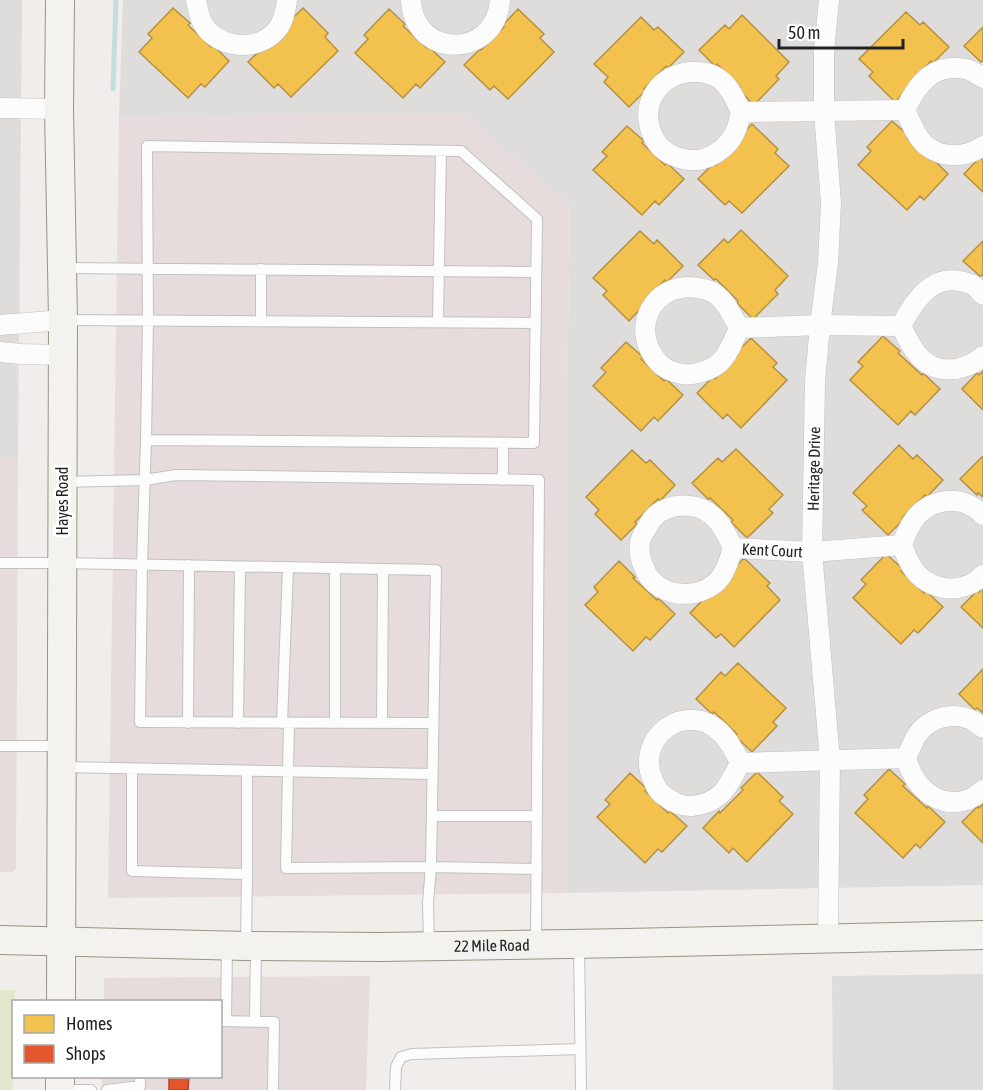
<svg xmlns="http://www.w3.org/2000/svg" width="983" height="1090" viewBox="0 0 983 1090" font-family="'Asap Condensed',sans-serif">
<style>
.residential{fill:#dfdddc}
.commercial{fill:#e7dcdc}
.grass{fill:#e2e8ce}
.homes{fill:#f2c14e;stroke:#b49141;stroke-width:1.5}
.shops{fill:#e4572e;stroke:#aa472a;stroke-width:1.5}
.lines{fill:none;stroke-linecap:round;stroke-linejoin:round}
.stream{stroke:#c3dede;stroke-width:5}
.lane-casing{stroke:#c2c0c0;stroke-width:12}
.street-casing{stroke:#c2c0c0;stroke-width:21}
.secondary-casing{stroke:#999585;stroke-width:30}
.lane{stroke:#fdfcfc;stroke-width:10}
.street{stroke:#fdfcfc;stroke-width:20}
.secondary{stroke:#f3f2ee;stroke-width:28}
.labels{text-anchor:middle;stroke-width:6;stroke-linejoin:round;paint-order:stroke}
.street-label{font-size:16px;fill:#222;stroke:#fff}
</style>
<rect width="100%" height="100%" fill="#f0edeb"/>
<path class="residential" d="M0 0H22L18 458H0Z
M123 0H983V885L567 893 566 458 570 205 463 113 119 116Z
M983 974V1090H833L832 976Z"/>
<path class="commercial" d="M464 113 570 205 566 458 567 893 108 898 119 116Z
M0 458H18L16 868 12 872H0Z
M370 976 366 1090H102V1077L220 1076V1002L104 1001V978Z"/>
<path class="grass" d="M0 990H15L13 1090H0Z"/>
<path class="homes" d="M173 8 190 23 188 25 211 47 213 45 229 61 205 87 201 84 188 98 139 52 152 38 148 34Z
M303 8 328 33 325 37 338 51 291 97 278 84 274 88 248 62Z
M389 9 405 24 403 26 427 48 428 46 445 62 420 88 416 84 403 98 355 53 368 39 364 35Z
M518 9 544 34 540 38 554 52 508 99 494 86 490 90 464 65 480 49 481 50 504 27 502 26Z
M906 12 920 25 923 22 949 47 933 63 931 61 909 84 910 86 895 102 869 76 873 72 859 59Z
M742 15 789 62 776 76 779 79 754 105 738 89 740 87 717 64 715 66 699 50 725 25 729 29Z
M641 17 654 30 658 27 684 52 668 68 666 66 644 89 645 91 629 107 604 82 608 77 594 64Z
M983 27V61L981 62 964 46Z
M892 121 909 136 907 138 930 160 932 158 948 174 924 200 920 196 907 210 858 165 871 151 867 147Z
M752 124 778 149 775 153 789 166 742 213 729 201 725 205 698 179 714 163 716 165 738 142 736 140Z
M627 126 644 141 642 143 665 165 667 163 684 179 659 205 655 201 642 215 593 170 607 156 602 152Z
M980 157 982 159 983 158V192L964 174Z
M741 230 788 276 775 290 778 294 753 319 737 303 738 301 716 279 714 280 698 265 724 239 728 243Z
M640 231 654 244 657 240 683 266 667 282 665 280 643 303 644 305 629 321 603 295 607 291 593 278Z
M983 241V276L982 275 980 276 963 261Z
M883 336 900 351 898 353 922 375 923 373 940 389 915 415 911 411 898 425 850 380 863 366 858 362Z
M751 338 777 363 773 367 787 380 741 428 727 414 723 419 697 393 713 377 715 379 737 356 735 354Z
M626 342 643 357 641 359 664 381 666 379 683 395 658 421 654 417 641 431 593 386 606 372 601 368Z
M983 371V410L962 389 977 373 979 375Z
M899 445 913 459 917 455 943 480 927 497 925 495 902 518 904 519 888 535 862 510 867 506 853 493Z
M736 449 783 495 769 509 773 513 747 538 731 522 733 520 710 498 708 499 692 483 718 458 722 462Z
M632 450 646 463 650 460 675 485 660 501 658 499 635 522 637 524 621 540 595 514 599 510 586 497Z
M983 456V497L978 493 977 495 960 479Z
M886 554 903 569 901 571 924 593 926 591 943 607 918 633 914 630 901 644 853 598 866 584 861 580Z
M744 558 770 583 767 586 780 600 734 647 721 634 716 638 690 613Z
M619 561 635 577 633 578 657 600 658 598 675 614 650 640 646 637 633 651 585 605 598 592 594 587Z
M983 588V628L961 607 977 591 979 592Z
M738 663 786 708 773 722 777 726 752 752 735 736 737 734 714 712 712 714 696 699 721 672 725 676Z
M983 669V713L977 708 975 710 959 694Z
M889 769 905 784 903 786 927 808 928 806 945 822 920 848 916 844 903 858 855 813 868 799 864 795Z
M757 772 783 797 779 801 793 814 747 862 733 848 729 853 703 828 719 811 720 813 743 790 741 788Z
M630 773 647 789 645 791 668 813 670 811 687 826 662 852 658 849 645 863 597 817 610 804 605 800Z
M983 804V843L962 822 978 806 979 808Z"/>
<path class="shops" d="M169 1076H189L188 1090H169Z"/>
<g class="lines">
<path class="stream" d="M113 89 116 0"/>
<defs>
<path id="lane" d="M64 268 536 272
M65 320 536 323
M261 320V269
M438 322 441 151
M146 440 534 443 537 219 461 151 147 146 148 319 146 440 142 564 140 722 433 723
M503 443V480
M62 482 145 480 176 475 539 480 536 944
M0 563H62L436 570 431 867 428 902 429 946
M335 568V723
M188 723 189 565
M238 723 240 567
M282 723 288 568
M289 723 286 868 431 867 537 869
M382 723 383 569
M0 746H60
M62 767 432 774
M132 769V871L247 874 246 944
M247 771V874
M432 816H537
M579 944 581 1090
M220 1021 274 1022 273 1090
M226 1021 227 946
M255 1021 256 947
M61 1090H91
M107 1090 140 1086V1076
M395 1090 396 1067 401 1057 412 1054 580 1049"/>
<g id="street">
<path d="M196 0C198 9 199 19 205 27 222 50 261 52 279 27 284 19 286 9 287 0"/>
<path d="M411 0C413 59 496 60 500 0"/>
<path d="M983 78C978 75 972 70 966 69 934 62 917 84 905 110 911 123 917 139 928 147 945 159 967 157 983 146"/>
<path d="M0 108 59 109"/>
<path d="M741 112C739 119 738 128 734 134 728 146 716 155 703 159 692 162 678 159 668 153 659 148 653 138 650 128 641 97 666 70 697 72 706 72 715 75 722 81 731 89 736 101 741 112L905 110"/>
<path d="M0 325 63 320"/>
<path d="M901 326C914 301 932 273 964 282 967 283 970 284 973 285 976 287 980 292 983 295"/>
<path d="M901 326C906 336 911 347 918 355 935 376 965 372 983 356"/>
<path d="M739 328C728 354 723 369 693 374 682 376 667 371 659 363 628 330 653 280 698 288 707 289 716 293 722 300 729 308 734 319 739 328L820 325 901 326"/>
<path d="M0 352 21 354 63 355"/>
<path d="M902 545C905 537 908 527 914 520 930 497 964 494 983 515"/>
<path d="M902 545C905 553 908 561 912 567 928 592 963 596 983 575"/>
<path id="s1" d="M733 548C730 558 727 568 721 577 704 599 666 600 649 577 646 574 645 568 643 565 640 558 639 549 640 542 641 537 645 531 648 526 655 510 674 504 690 506 714 508 724 528 733 548L812 552 902 545"/>
<path d="M983 728C960 706 922 716 912 745 910 749 907 755 907 758 907 765 914 778 918 783 930 799 948 806 967 800 973 798 978 794 983 790"/>
<path d="M740 763C728 787 721 803 692 806 681 807 672 802 663 795 657 790 656 787 653 780 634 738 686 699 720 732 729 740 735 752 740 763L907 758"/>
<path id="s2" d="M828 938 830 760 812 552 815 381 820 325 828 263 831 203 824 112V51L829 0"/>
</g>
<g id="secondary">
<path d="M60 0 59 109 63 320 61 1002"/>
<path id="s3" d="M0 940 246 946 380 947 626 943 983 935"/>
<path d="M60 1090V1076"/>
</g>
</defs>
<use href="#lane" class="lane-casing"/>
<use href="#street" class="street-casing"/>
<use href="#secondary" class="secondary-casing"/>
<use href="#lane" class="lane"/>
<use href="#street" class="street"/>
<use href="#secondary" class="secondary"/>
</g>
<g class="labels">
<g class="street-label">
<text dy="6" stroke="none"><textPath href="#s2" startOffset="470">Heritage Drive</textPath></text>
<text transform="translate(62 501) rotate(-90)" y="6">Hayes Road</text>
<text dy="6" stroke="none"><textPath href="#s1" startOffset="321">Kent Court</textPath></text>
<text dy="6" stroke="none"><textPath href="#s3" startOffset="492">22 Mile Road</textPath></text>
</g>
</g>
<rect x="12" y="1000" width="210" height="78" fill="#ffffff" stroke="#a7a7a7" stroke-width="1.5"/>
<rect x="24" y="1015" width="30" height="18" fill="#f2c14e" stroke="#a7a7a7" stroke-width="1.5"/>
<text x="66" y="1030" font-size="18" fill="#222222">Homes</text>
<rect x="24" y="1045" width="30" height="18" fill="#e4572e" stroke="#a7a7a7" stroke-width="1.5"/>
<text x="66" y="1060" font-size="18" fill="#222222">Shops</text>
<path d="M779 39v9h124v-9" fill="none" stroke="#222222" stroke-width="3"/>
<text x="788" y="39" font-size="18" fill="#222222" stroke="#ffffff" stroke-width="4.5" paint-order="stroke">50 m</text>
</svg>
